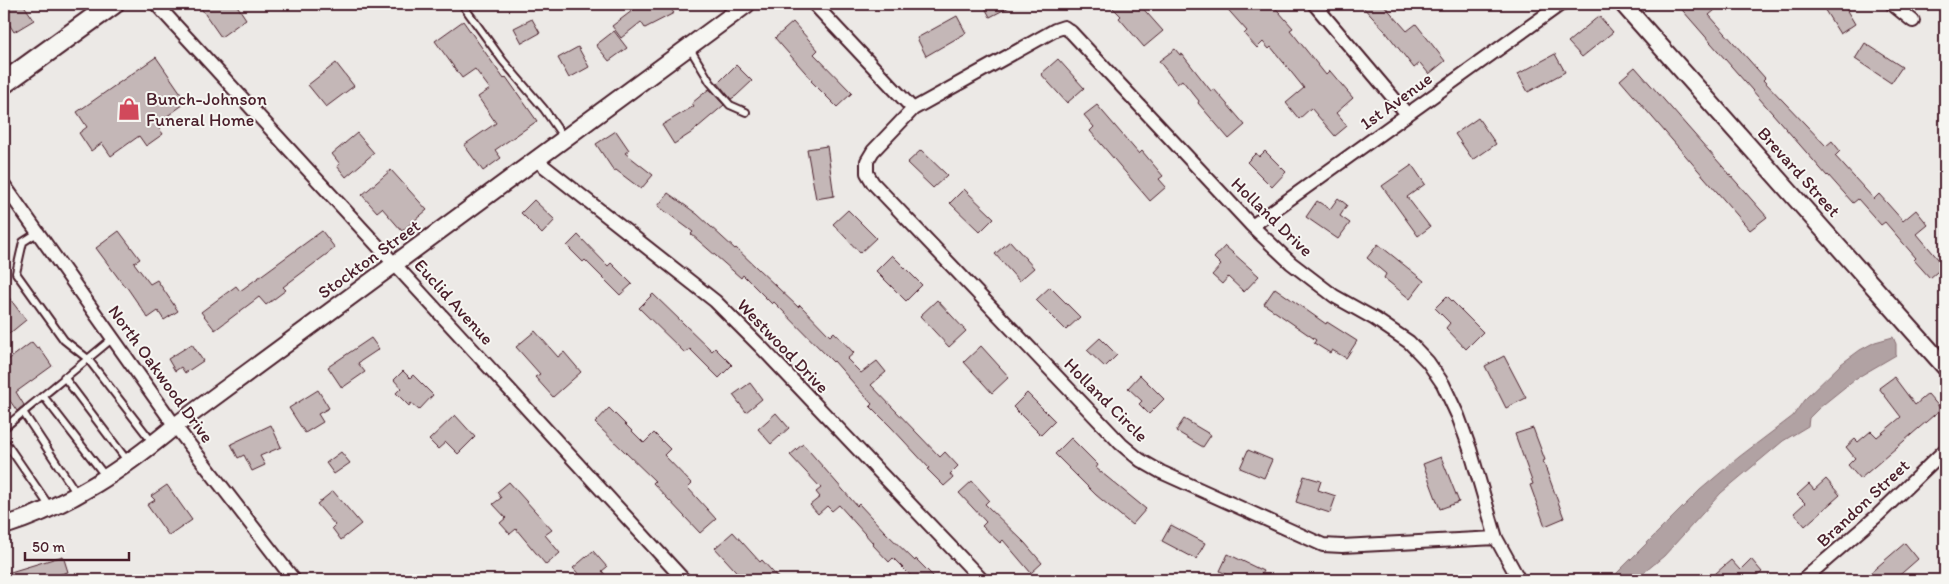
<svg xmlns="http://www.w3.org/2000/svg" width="1949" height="584" viewBox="0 0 1949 584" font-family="Itim,sans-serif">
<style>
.water{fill:#b1a2a3;stroke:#886e73}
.building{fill:#c4b7b7;stroke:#4a1f2b}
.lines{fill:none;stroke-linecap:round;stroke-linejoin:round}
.service-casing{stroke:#4a1f2b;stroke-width:10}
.minor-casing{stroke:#4a1f2b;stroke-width:16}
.tertiary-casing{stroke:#4a1f2b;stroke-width:20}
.primary-casing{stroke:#4a1f2b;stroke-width:24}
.service{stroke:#f6f6f2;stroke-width:6}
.minor{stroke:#f6f6f2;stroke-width:12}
.tertiary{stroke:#f6f6f2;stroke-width:16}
.primary{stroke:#f6f6f2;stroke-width:20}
.labels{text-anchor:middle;stroke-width:4;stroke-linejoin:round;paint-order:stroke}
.poi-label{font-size:18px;fill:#4a1f2b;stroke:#f6f6f2;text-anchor:start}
.street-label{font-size:18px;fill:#4a1f2b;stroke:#f6f6f2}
</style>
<rect width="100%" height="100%" fill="#ece9e6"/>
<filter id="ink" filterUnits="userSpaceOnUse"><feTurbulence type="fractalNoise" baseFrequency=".02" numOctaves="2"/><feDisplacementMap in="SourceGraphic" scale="10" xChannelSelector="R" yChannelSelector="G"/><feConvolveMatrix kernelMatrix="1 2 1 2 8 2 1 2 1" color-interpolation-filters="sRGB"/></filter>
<g filter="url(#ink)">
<path class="water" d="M1893 337 1896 344V355L1855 379 1819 408 1809 418 1808 426 1783 441 1721 493 1664 556 1635 580H1610L1700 490 1739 457 1793 416 1804 400 1841 364 1860 350 1875 342Z"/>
<path class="building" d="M4 4H23L34 20 14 32 4 16Z
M198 4H236L246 19 221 37Z
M641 4H667L674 13 645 28 641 22 621 38 612 26Z
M983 4H1015L990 17Z
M1109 4H1139L1163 31 1144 47 1119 18 1121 16Z
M1223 4H1272L1293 28 1290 30 1326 75 1330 71 1353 98 1336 113 1347 126 1335 136 1311 108 1299 119 1286 103 1304 88 1271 47 1269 49 1263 42 1257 48 1244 34 1247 31Z
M1360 4H1383L1407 31 1416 24 1445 61 1429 74 1420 63 1414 68 1385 31Z
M1677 4H1709L1715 10 1709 15 1765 78 1763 80 1826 146 1832 141 1840 151 1835 156 1874 199 1879 194 1903 221 1916 210 1928 225 1917 234 1944 266 1930 278 1914 260 1916 258 1885 222 1881 225 1858 199 1853 203 1828 175 1827 176Z
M1821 4H1843L1855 24 1840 34Z
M957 16 966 33 926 56 917 38Z
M1599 16 1613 32 1582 57 1568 42Z
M532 19 540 33 522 43 514 28Z
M463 21 504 79 506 77 537 121 495 150 501 158 483 171 464 145 496 123 478 97 490 89 475 69 462 78 435 41Z
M793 22 818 50 814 54 852 93 837 107 811 81 812 80 775 38Z
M614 31 627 48 609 61 596 45Z
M1865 43 1902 67 1891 83 1855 59Z
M578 47 589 67 569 78 558 58Z
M1175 49 1180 55 1182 54 1211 91 1214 89 1245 125 1229 139 1198 103 1199 101 1182 80 1177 84 1159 61Z
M1555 54 1565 72 1528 92 1518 74Z
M156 57 187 102 156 124 163 134 146 146 139 136 111 156 102 143 91 151 79 133 87 127 77 112Z
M1058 59 1084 88 1067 103 1041 74Z
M336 63 354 86 326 107 308 85Z
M736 65 752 81 736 96 731 99 718 83Z
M1635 67 1767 217 1750 230 1620 80Z
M709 89 724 105 691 133 674 144 662 125 694 106 692 103Z
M1097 105 1139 154 1142 151 1163 176 1159 179 1166 187 1150 201 1090 131 1094 127 1084 115Z
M1478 118 1496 144 1473 160 1455 134Z
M616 131 629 150 625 153 653 175 641 189 616 170 614 171 596 144Z
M357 133 374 153 346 177 337 166 340 164 332 154Z
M827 146 834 196 816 199 807 149Z
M921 150 947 175 933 188 907 163Z
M1265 151 1286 172 1272 187 1247 162 1256 153 1259 157Z
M1412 165 1425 184 1407 197 1430 227 1418 236 1382 186Z
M391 170 427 210 402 231 382 208 377 212 362 195Z
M964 189 994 218 980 232 950 203Z
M668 193 697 214 735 249 736 248 798 307 800 305 830 336 834 332 854 353 847 359 861 373 877 361 886 372 871 385 940 457 945 452 958 466 950 474 953 478 944 486 927 469 929 468 891 427 870 406 872 404 834 361 833 362 774 302 772 304 743 275 741 278 691 234 693 232 658 206Z
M1338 198 1347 205 1340 216 1350 223 1338 239 1306 217 1317 201 1330 209Z
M534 200 555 220 542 234 521 213Z
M848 210 876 238 860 253 833 224Z
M119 231 140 259 134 263 150 284 157 280 178 311 164 320 158 311 148 318 126 286 125 287 96 248Z
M322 231 335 248 283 287 286 290 266 305 259 297 215 330 201 312 236 286 240 291Z
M578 235 608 266 611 263 632 284 620 295 585 260 583 262 567 246Z
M1010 241 1034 268 1019 281 995 254Z
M1378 244 1424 281 1410 299 1384 278 1386 274 1367 258Z
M1225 246 1259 276 1244 292 1228 277 1222 284 1212 275 1221 265 1214 258Z
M892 255 922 285 906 301 876 271Z
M1050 287 1080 317 1066 330 1036 300Z
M1275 288 1326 324 1327 322 1357 341 1346 358 1332 350 1330 353 1314 343 1316 340 1264 304Z
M4 291 26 320 4 338Z
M653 294 712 351 715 348 732 365 719 378 690 349 685 353 639 308Z
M1447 296 1483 332 1466 349 1446 328 1450 323 1435 308Z
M937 300 966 331 949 347 920 316Z
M535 331 558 357 564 352 581 372 553 397 535 377 540 374 516 347Z
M371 338 379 349 358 363 365 372 342 388 328 367Z
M1100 338 1117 355 1105 367 1087 350Z
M32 342 37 348 39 347 52 366 16 392 24 405 17 411 8 398 4 401V363Z
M192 344 203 361 185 373 181 367 175 371 168 359Z
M981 346 1009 377 992 393 964 362Z
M1504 356 1526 398 1506 408 1485 366Z
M403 371 410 378 413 375 433 395 419 410 411 403 409 406 396 393 401 388 394 380Z
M1140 375 1164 399 1149 414 1139 404 1142 401 1128 388Z
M1894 377 1915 405 1928 394 1941 409 1860 479 1848 465 1855 458 1846 447 1855 439 1858 442 1871 431 1877 437 1901 417 1879 388Z
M750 383 762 399 746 412 733 395Z
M318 390 329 408 318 414 323 422 305 433 289 408Z
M1027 393 1055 421 1041 435 1013 407Z
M609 408 644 443 654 433 670 449 664 455 692 484 688 488 716 519 700 533 653 483 655 481 595 423Z
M776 413 789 428 771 444 758 429Z
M455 415 475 437 458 454 446 442 438 449 429 440Z
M1184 419 1211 435 1203 447 1176 431Z
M271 425 281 447 260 456 265 465 252 471 244 455 238 458 231 444Z
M1533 428 1545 460 1543 461 1564 518 1545 526 1530 485 1533 484 1515 434Z
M1071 438 1098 465 1096 468 1146 509 1132 525 1096 495 1055 454Z
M803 444 857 506 859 504 885 532 915 561 916 559 937 580H915L893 558 889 562 872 544 873 543 839 505 832 511 827 506 818 514 810 505 820 497 816 492 821 488 790 455Z
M1248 450 1272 460 1264 478 1240 468Z
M341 452 350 463 334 474 326 463Z
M1441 457 1459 502 1440 509 1423 464Z
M1304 476 1321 481 1318 490 1336 496 1330 513 1296 502Z
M1826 479 1840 495 1805 526 1794 513 1805 503 1797 495 1809 484 1814 490Z
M972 481 989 500 985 504 1025 543 1042 563 1031 573 1003 540 1000 543 982 526 986 522 959 493Z
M509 482 552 530 545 535 560 553 546 565 516 529 510 534 500 523 506 518 493 504 501 498 497 492Z
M167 485 192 520 169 536 147 505 155 500 151 496Z
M333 491 361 524 341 540 332 528 335 525 317 504Z
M1171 525 1205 543 1196 559 1162 541Z
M733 532 760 562 762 560 780 580H744L715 548Z
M1905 543 1918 559 1894 580H1862Z
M593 551 607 567 602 571 610 580H584L573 568Z
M1228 554 1263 571 1258 580H1228L1230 576 1220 571Z
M63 556 68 572 39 580H4V574Z
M1751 559 1762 572 1753 580H1708L1731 560 1740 570Z"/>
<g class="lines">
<defs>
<path id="service" d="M462 4 503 61 544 109 564 138
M689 47 710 82 730 105 746 112
M37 233 23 242 16 273 64 340 88 359 153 443
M64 377 129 463
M44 397 106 477
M23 412 77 494
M4 428C40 398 76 369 113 338
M4 440 50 507"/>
<path id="minor" d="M156 4 684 580
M814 4 913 109
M1314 4 1407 114
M1892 4 1913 21
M536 160 715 301 760 346 982 580
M4 185 175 426 294 580
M1252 226 1561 4
M1496 538 1342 546 1323 545 1161 472 1140 460 1121 444 873 183 867 173V161L873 151 913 109 1055 30 1064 27 1071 32 1252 226 1291 263 1334 296 1375 319 1409 342 1428 362 1443 384 1458 416 1470 449 1496 538 1519 580
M1803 580 1878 515 1945 450"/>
<path id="tertiary" d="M1623 4 1945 367
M4 526C71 505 122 470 175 426L747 4"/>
<path id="primary" d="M4 83 113 4"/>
</defs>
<use href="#service" class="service-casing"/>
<use href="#minor" class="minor-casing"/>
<use href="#tertiary" class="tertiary-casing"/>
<use href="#primary" class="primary-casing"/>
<use href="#service" class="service"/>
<use href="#minor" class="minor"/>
<use href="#tertiary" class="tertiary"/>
<use href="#primary" class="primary"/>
</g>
</g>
<defs>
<symbol id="shop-bare" viewBox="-9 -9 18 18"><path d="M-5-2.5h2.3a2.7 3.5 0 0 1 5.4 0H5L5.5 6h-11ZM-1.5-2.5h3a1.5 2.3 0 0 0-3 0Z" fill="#d1495b" stroke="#f6f6f2" stroke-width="2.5" paint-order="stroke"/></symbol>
</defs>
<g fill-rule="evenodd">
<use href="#shop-bare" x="113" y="93" width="32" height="32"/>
</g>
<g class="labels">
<g class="poi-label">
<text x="146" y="105">Bunch-Johnson<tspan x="146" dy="21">Funeral Home</tspan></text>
</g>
<g class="street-label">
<text transform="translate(1396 101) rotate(-36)" y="6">1st Avenue</text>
<text transform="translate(1799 172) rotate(48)" y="6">Brevard Street</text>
<text transform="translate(1272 217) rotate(44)" y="6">Holland Drive</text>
<text transform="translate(369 259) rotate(-36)" y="6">Stockton Street</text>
<text transform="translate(454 302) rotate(48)" y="6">Euclid Avenue</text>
<text transform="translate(783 346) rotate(46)" y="6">Westwood Drive</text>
<text transform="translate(161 374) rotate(54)" y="6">North Oakwood Drive</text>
<text transform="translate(1106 400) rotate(45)" y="6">Holland Circle</text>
<text transform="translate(1863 503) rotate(-43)" y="6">Brandon Street</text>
</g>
</g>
<rect width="1949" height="584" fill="none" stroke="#f6f6f2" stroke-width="20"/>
<rect x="10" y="10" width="1929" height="564" fill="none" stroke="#4a1f2b" stroke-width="2" filter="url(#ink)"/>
<path d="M25 552v8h104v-8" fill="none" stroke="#4a1f2b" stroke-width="2.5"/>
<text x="32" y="552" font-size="15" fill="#4a1f2b" stroke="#f6f6f2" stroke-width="4" paint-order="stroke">50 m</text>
</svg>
